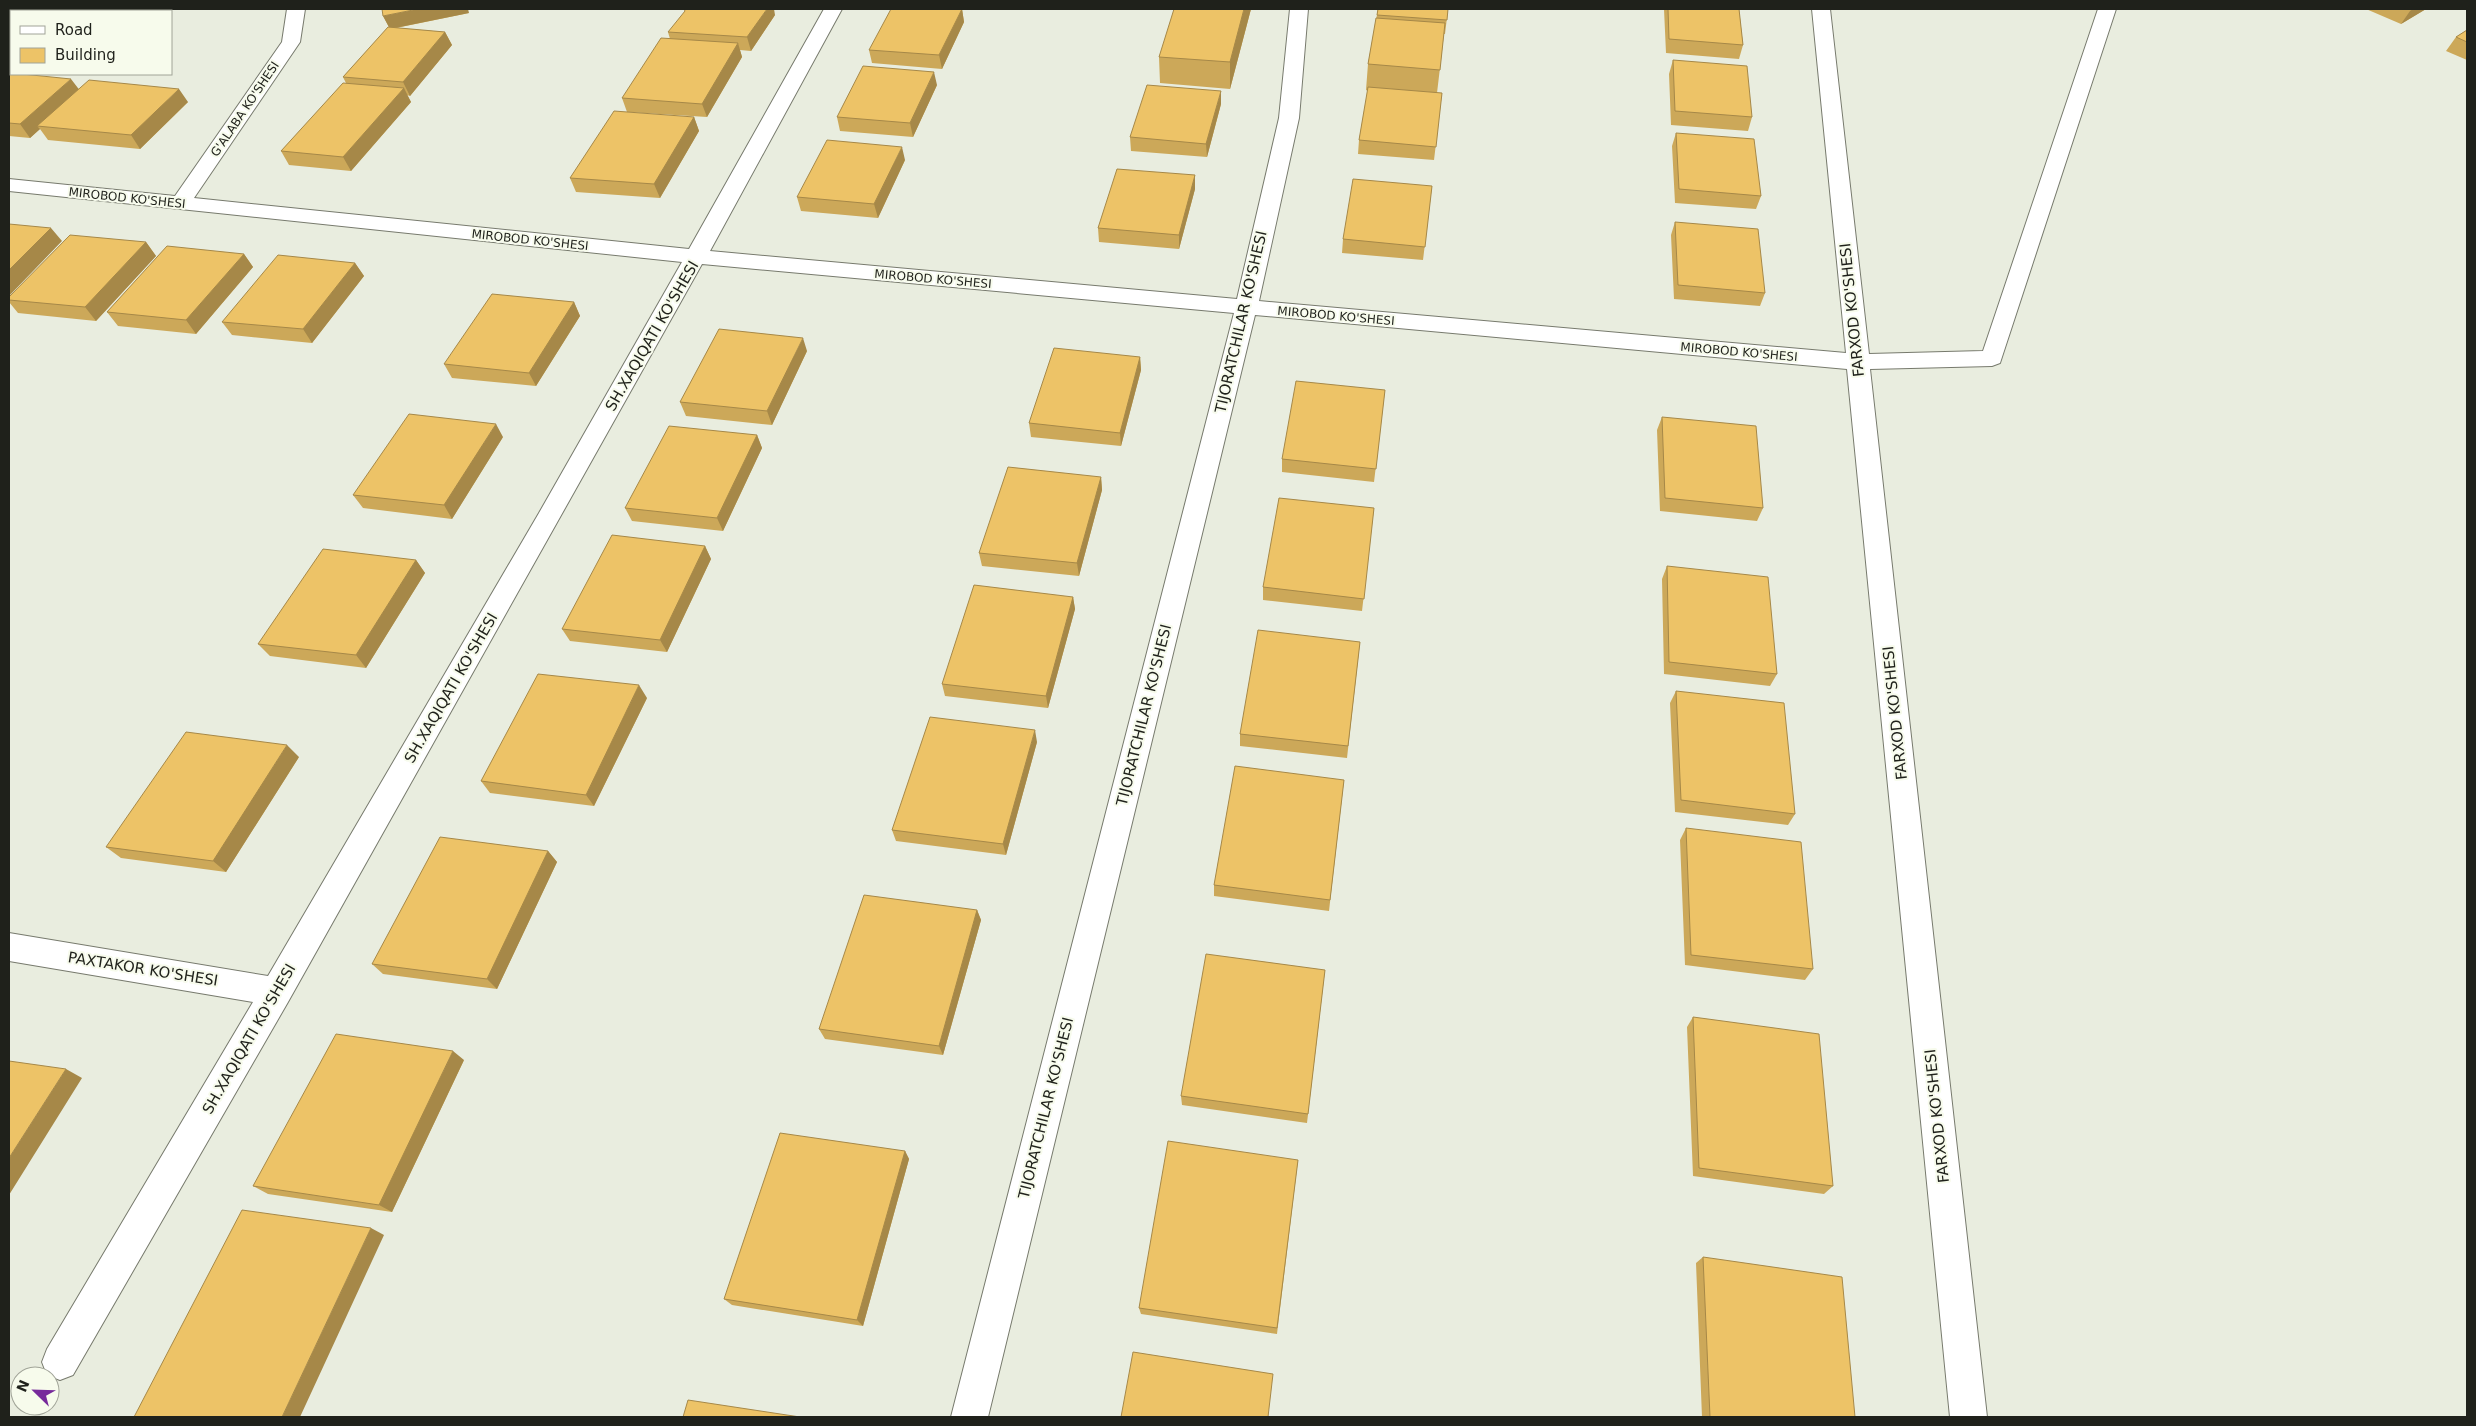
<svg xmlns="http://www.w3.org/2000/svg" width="2476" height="1426" viewBox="0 0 2476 1426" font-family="'DejaVu Sans',sans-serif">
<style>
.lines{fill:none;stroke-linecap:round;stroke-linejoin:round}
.minor-casing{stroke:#777a6d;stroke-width:2}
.minor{fill:#fff;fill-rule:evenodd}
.wall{fill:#cca859}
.shaded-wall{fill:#a68848}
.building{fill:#edc367;stroke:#a68848}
.labels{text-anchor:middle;stroke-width:4;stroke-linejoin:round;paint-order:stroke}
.far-street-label{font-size:12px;fill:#1f211b;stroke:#f7fbec}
.street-label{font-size:15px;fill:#1f211b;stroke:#f7fbec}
</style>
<rect width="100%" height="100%" fill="#e9eddf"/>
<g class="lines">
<defs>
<path id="minor" d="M287 9H305L300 42 194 198 689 249 824 9H842L710 251 1237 299 1279 118 1290 9H1308L1299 118 1259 301 1846 353 1812 9H1830L1869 354 1983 351 2098 9H2116L2000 363 1992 366 1870 369 1987 1417H1950L1847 369 1255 315 988 1417H951L1234 313 702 264 288 1002 73 1375 60 1380 47 1375 42 1362 47 1349 253 1002 9 961V933L268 976 539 513 682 262 9 191V179L175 196 282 42Z"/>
</defs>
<use href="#minor" class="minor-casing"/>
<use href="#minor" class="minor"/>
</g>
<path class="wall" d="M962 9 964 22 942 69 872 63 869 50Z
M1251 9 1230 89 1160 83 1159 57Z
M1378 9H1448L1445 34H1444L1437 93H1442L1434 160 1358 154 1359 140 1368 91 1366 90 1368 64Z
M1664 9H1739L1743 45 1739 59 1666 53Z
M2366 9H2426L2401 24Z
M469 13 396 28 445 32 452 45 410 96 407 95 411 102 351 171 289 165 281 151 346 83 343 77 389 27 383 16Z
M775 15 751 51 740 50 742 57 707 117 627 112 622 98 670 39 668 32Z
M2467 30V60L2446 51 2456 37Z
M1673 60 1752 117 1748 131 1671 125 1669 74Z
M9 72 79 89 188 102 140 149 48 140 40 129 30 138 9 136Z
M937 85 913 137 840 131 837 117Z
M1221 104 1207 157 1131 151 1130 137Z
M694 117 699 131 660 198 576 192 570 178Z
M1676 133 1761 196 1756 209 1675 203 1672 146Z
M905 160 878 218 801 211 797 197Z
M1195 175V189L1179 249 1099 242 1098 228Z
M1432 186 1423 260 1342 253 1343 239Z
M1675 222 1765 293 1760 306 1674 299 1671 235Z
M146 242 156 256 96 321 18 313 9 302V297Z
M244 254 253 267 196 334 118 326 107 312Z
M355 263 364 276 312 343 232 335 222 322Z
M574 302 580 316 536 386 452 378 444 364Z
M807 351 772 425 686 416 680 402Z
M1140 357 1141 370 1121 446 1031 437 1029 423Z
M1385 390 1374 482 1282 472V459Z
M1662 417 1763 508 1757 521 1660 511 1657 430Z
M757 435 762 448 723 531 632 521 625 508Z
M503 437 452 519 363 508 353 495Z
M1101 477 1102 490 1079 576 982 566 979 553Z
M1374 508 1362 611 1263 600V587Z
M705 546 711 559 667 652 570 641 562 629Z
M416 560 425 573 366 668 270 656 258 644Z
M1667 566 1777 674 1770 686 1664 674 1662 579Z
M1073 597 1075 609 1048 708 945 696 942 684Z
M1360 642 1347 758 1240 746V734Z
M1676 691 1795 814 1788 825 1675 812 1670 703Z
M647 698 594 806 490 793 481 781Z
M1037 742 1006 855 896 841 892 830Z
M299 757 226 872 121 858 106 847Z
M1344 780 1329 911 1214 896V885Z
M1686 828 1813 969 1805 980 1685 965 1680 840Z
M548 851 557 862 497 989 383 974 372 964Z
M977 910 981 920 943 1055 825 1039 819 1029Z
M1325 970 1307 1123 1182 1105 1181 1096Z
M1693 1017 1833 1186 1824 1194 1693 1176 1687 1027Z
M464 1060 392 1212 268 1194 253 1186Z
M905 1151 909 1159 863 1326 732 1305 724 1299Z
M1298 1160 1277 1334 1141 1314 1139 1308Z
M1703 1257 1855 1417H1702L1696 1263Z"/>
<path class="shaded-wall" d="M418 9H468L469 13 390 29 383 16Z
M767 9H774L775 15 751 51 747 37Z
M962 9 964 22 942 69 939 55Z
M1244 9H1251L1230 89V62Z
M2413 9H2426L2401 24 2410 11Z
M445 32 452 45 410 96 403 82Z
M738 43 742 57 707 117 702 104Z
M934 72 937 85 913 137 910 123Z
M71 79 81 92 37 126 40 129 30 138 20 124Z
M404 88 411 102 351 171 343 157Z
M179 89 188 102 140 149 131 135Z
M1221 91V104L1207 157 1206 144Z
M694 117 699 131 660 198 654 184Z
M902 147 905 160 878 218 874 204Z
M1195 175V189L1179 249V235Z
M51 228 62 241 9 296V270Z
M146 242 156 256 96 321 85 307Z
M244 254 253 267 196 334 186 320Z
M355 263 364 276 312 343 303 329Z
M574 302 580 316 536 386 529 373Z
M803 338 807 351 772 425 767 411Z
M1140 357 1141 370 1121 446 1120 433Z
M496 424 503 437 452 519 444 505Z
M757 435 762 448 723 531 717 518Z
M1101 477 1102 490 1079 576 1077 563Z
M705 546 711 559 667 652 660 640Z
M416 560 425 573 366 668 356 655Z
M1073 597 1075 609 1048 708 1046 696Z
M639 685 647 698 594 806 586 795Z
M1035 730 1037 742 1006 855 1003 844Z
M287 745 299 757 226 872 213 861Z
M548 851 557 862 497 989 487 979Z
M977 910 981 920 943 1055 939 1046Z
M453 1051 464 1060 392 1212 379 1205Z
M66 1069 82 1078 9 1195V1158Z
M905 1151 909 1159 863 1326 857 1320Z
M371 1228 384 1235 300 1417H282Z"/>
<path class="building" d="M382 9H418L383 16Z
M684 9H767L747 37 668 32 685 11Z
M891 9H962L939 55 869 50Z
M1174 9H1244L1230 62 1159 57Z
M1378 9H1448L1447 20 1377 15Z
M1668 9H1739L1743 45 1669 39Z
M1376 18 1445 23 1440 70 1368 64Z
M388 27 445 32 403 82 343 77Z
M2467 30V42L2456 37Z
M661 38 738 43 702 104 622 98Z
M1673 60 1747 66 1752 117 1675 111Z
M863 66 934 72 910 123 837 117Z
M9 72 11 73V74H22L71 79 20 124 9 123Z
M89 80 179 89 131 135 37 126Z
M343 83 404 88 343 157 281 151Z
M1147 85 1221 91 1206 144 1130 137Z
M1368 87 1442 93 1436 147 1359 140Z
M614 111 694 117 654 184 570 178Z
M1676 133 1754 139 1761 196 1679 189Z
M827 140 902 147 874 204 797 197Z
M1117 169 1195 175 1179 235 1098 228Z
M1353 179 1432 186 1425 247 1343 239Z
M1675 222 1758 229 1765 293 1678 285Z
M9 224 51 228 9 270Z
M70 235 146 242 85 307 9 300V297Z
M167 246 244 254 186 320 107 312Z
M278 255 355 263 303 329 222 322Z
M492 294 574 302 529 373 444 364Z
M719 329 803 338 767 411 680 402Z
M1054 348 1140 357 1120 433 1029 423Z
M1296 381 1385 390 1376 469 1282 459Z
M409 414 496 424 444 505 353 495Z
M1662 417 1756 426 1763 508 1665 498Z
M669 426 757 435 717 518 625 508Z
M1008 467 1101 477 1077 563 979 553Z
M1279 498 1374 508 1364 599 1263 587Z
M612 535 705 546 660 640 562 629Z
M323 549 416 560 356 655 258 644Z
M1667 566 1768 577 1777 674 1669 662Z
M974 585 1073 597 1046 696 942 684Z
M1258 630 1360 642 1348 746 1240 734Z
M538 674 639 685 586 795 481 781Z
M1676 691 1784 703 1795 814 1681 800Z
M930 717 1035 730 1003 844 892 830Z
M186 732 287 745 213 861 106 847Z
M1235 766 1344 780 1330 900 1214 885Z
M1686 828 1801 842 1813 969 1691 955Z
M440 837 548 851 487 979 372 964Z
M864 895 977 910 939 1046 819 1029Z
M1206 954 1325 970 1308 1114 1181 1096Z
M1693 1017 1819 1034 1833 1186 1699 1168Z
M336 1034 453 1051 379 1205 253 1186Z
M9 1061 66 1069 9 1158Z
M780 1133 905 1151 857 1320 724 1299Z
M1168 1141 1298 1160 1277 1328 1139 1308Z
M242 1210 371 1228 282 1417H134Z
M1703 1257 1842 1277 1855 1417H1710Z
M1133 1352 1273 1374 1268 1417H1121Z
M688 1400 800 1417H683Z"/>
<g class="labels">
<g class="far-street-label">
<text transform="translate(245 109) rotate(-56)" y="4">G'ALABA KO'SHESI</text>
<text transform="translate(127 198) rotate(6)" y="4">MIROBOD KO'SHESI</text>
<text transform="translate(530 240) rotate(6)" y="4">MIROBOD KO'SHESI</text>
<text transform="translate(933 279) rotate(5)" y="4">MIROBOD KO'SHESI</text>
<text transform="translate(1336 316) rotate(5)" y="4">MIROBOD KO'SHESI</text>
<text transform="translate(1739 352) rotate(5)" y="4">MIROBOD KO'SHESI</text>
</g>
<g class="street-label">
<text transform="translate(1852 310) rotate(-96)" y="5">FARXOD KO'SHESI</text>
<text transform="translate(1241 322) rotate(-77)" y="5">TIJORATCHILAR KO'SHESI</text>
<text transform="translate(652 336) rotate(-60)" y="5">SH.XAQIQATI KO'SHESI</text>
<text transform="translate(451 688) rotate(-60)" y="5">SH.XAQIQATI KO'SHESI</text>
<text transform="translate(1895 713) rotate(-96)" y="5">FARXOD KO'SHESI</text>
<text transform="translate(1144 715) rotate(-76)" y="5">TIJORATCHILAR KO'SHESI</text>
<text transform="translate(143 969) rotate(9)" y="5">PAXTAKOR KO'SHESI</text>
<text transform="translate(249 1039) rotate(-60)" y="5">SH.XAQIQATI KO'SHESI</text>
<text transform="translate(1046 1108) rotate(-76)" y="5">TIJORATCHILAR KO'SHESI</text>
<text transform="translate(1937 1116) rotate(-96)" y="5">FARXOD KO'SHESI</text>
</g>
</g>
<rect width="2476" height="1426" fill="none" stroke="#1f211b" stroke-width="20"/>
<rect x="10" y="10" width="162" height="65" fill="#f7fbec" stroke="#a1a498"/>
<rect x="20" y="26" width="25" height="8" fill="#ffffff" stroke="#a1a498"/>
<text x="55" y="35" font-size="15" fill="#1f211b">Road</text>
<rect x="20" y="48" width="25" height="15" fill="#edc367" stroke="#a1a498"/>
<text x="55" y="60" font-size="15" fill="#1f211b">Building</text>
<g transform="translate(35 1391) rotate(293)"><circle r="24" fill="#f7fbec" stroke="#a1a498"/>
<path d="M0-4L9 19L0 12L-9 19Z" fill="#772a9b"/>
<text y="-8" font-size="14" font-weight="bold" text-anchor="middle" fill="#1f211b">N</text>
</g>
</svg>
